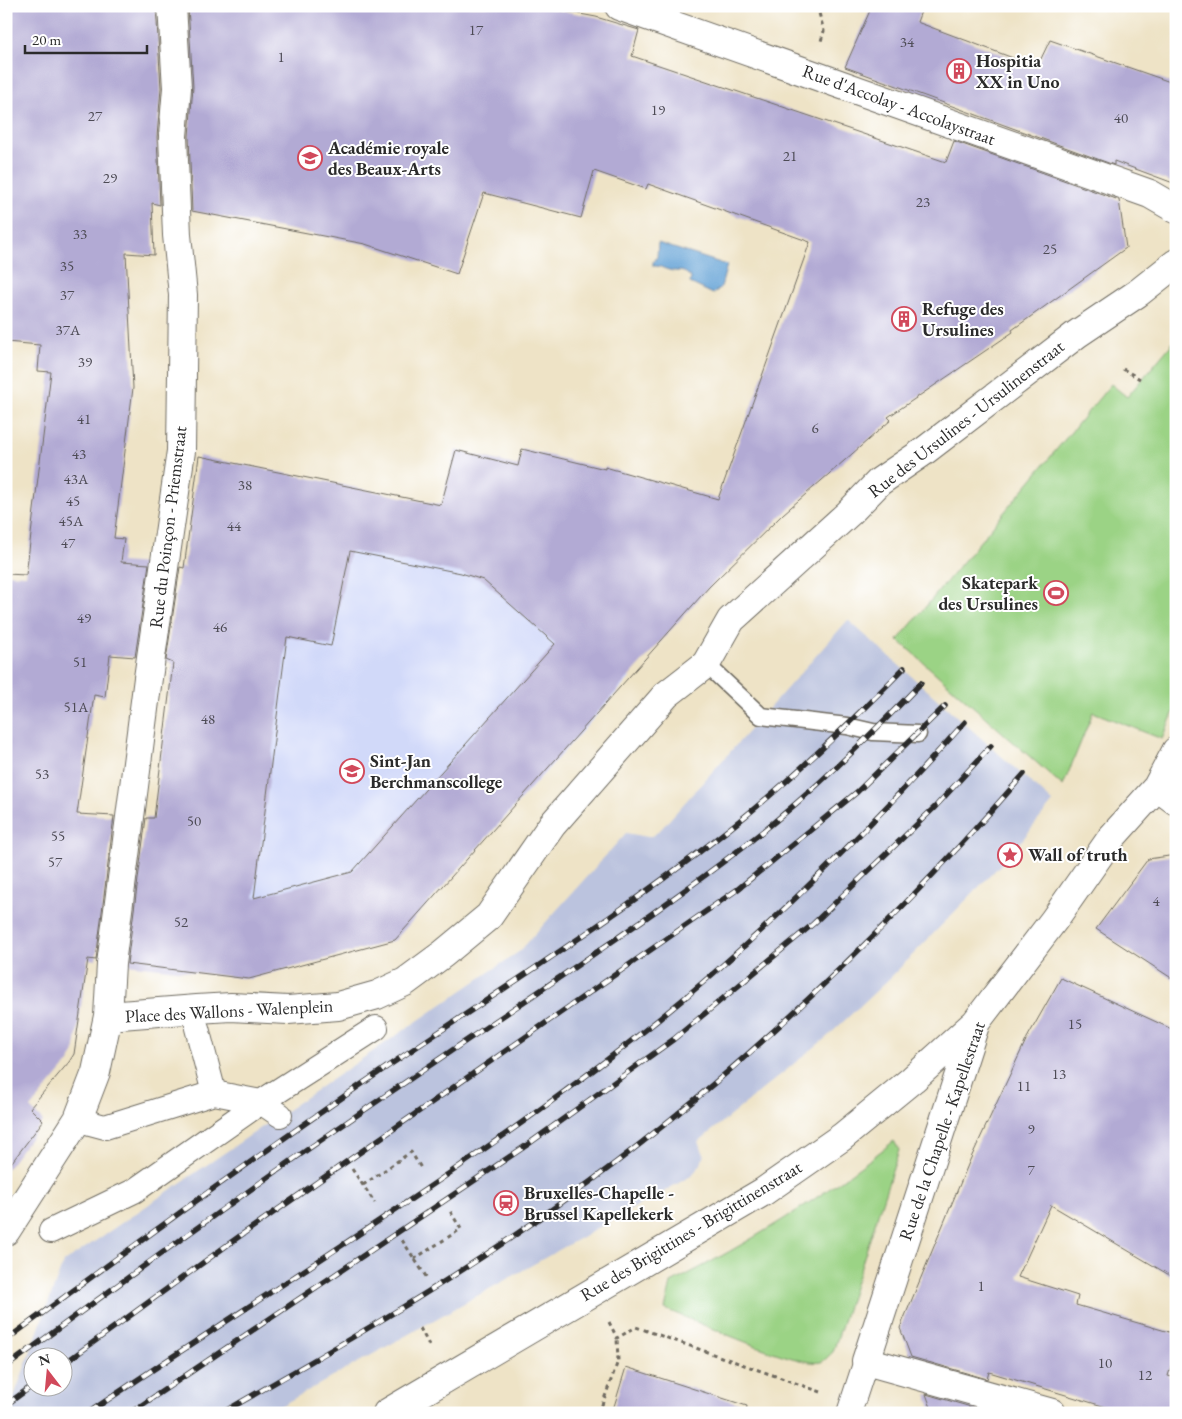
<svg xmlns="http://www.w3.org/2000/svg" width="1182" height="1419" viewBox="0 0 1182 1419" font-family="'EB Garamond',serif">
<style>
.built{fill:#d1d9f9}
.industrial{fill:#bbc3de;fill-rule:evenodd}
.green{fill:#9bd385;stroke:#637f58}
.water{fill:#62a1d5;stroke:#466680}
.building{fill:#b2aad4;fill-rule:evenodd}
.lines{fill:none;stroke-linecap:round;stroke-linejoin:round}
.service-casing{stroke:#6f6b61;stroke-width:19}
.pedestrian-casing{stroke:#6f6b61;stroke-width:26}
.minor-casing{stroke:#6f6b61;stroke-width:30}
.path{stroke:#6f6b61;stroke-width:3;stroke-dasharray:4 4;stroke-linecap:butt}
.service{stroke:#fff;stroke-width:16}
.pedestrian{stroke:#fff;stroke-width:24}
.minor{stroke:#fff;stroke-width:28}
.rail-casing{stroke:#2b2b2b;stroke-width:5.5}
.rail{stroke:#fff;stroke-width:4;stroke-dasharray:11;stroke-linecap:butt}
.labels{text-anchor:middle;stroke-width:4;stroke-linejoin:round;paint-order:stroke}
.number-label{font-size:15px;fill:#4d4b55}
.poi-label{font-size:18px;font-weight:bold;fill:#2b2b2b;stroke:#fff;text-anchor:start}
.street-label{font-size:18px;fill:#2b2b2b;stroke:#fff}
</style>
<rect width="100%" height="100%" fill="#fff"/>
<filter id="ink" filterUnits="userSpaceOnUse"><feTurbulence type="fractalNoise" baseFrequency=".02" numOctaves="2"/><feDisplacementMap in="SourceGraphic" scale="10" xChannelSelector="R" yChannelSelector="G"/><feConvolveMatrix kernelMatrix="1 2 1 2 8 2 1 2 1" color-interpolation-filters="sRGB"/></filter>
<filter id="wash" filterUnits="userSpaceOnUse"><feTurbulence type="fractalNoise" baseFrequency=".0096" numOctaves="4" result="noise"/><feDisplacementMap in="SourceGraphic" scale="20" xChannelSelector="R" yChannelSelector="G"/><feGaussianBlur stdDeviation="1.12" result="paint"/><feColorMatrix in="noise" values="0 0 0 0 0 0 0 0 0 0 0 0 0 0 0 0 0 1.4 0 .05"/><feComposite in="paint" operator="in"/></filter>
<g filter="url(#wash)">
<rect width="100%" height="100%" fill="#eee3c6"/>
<path class="built" d="M199 456 444 506 630 678 395 940 249 979 146 878Z"/>
<path class="industrial" d="M848 620 1053 802 1010 855 891 977 827 1037 698 1142 704 1154 701 1164 691 1176 268 1413H8L63 1263 520 951 626 833 648 837 654 835 662 828ZM32 1356H62V1386H32Z"/>
<path class="green" d="M1176 339V707L1162 739 1093 712 1063 786 898 640 1111 384 1127 397Z
M894 1141 899 1150 833 1352C829 1355 826 1360 821 1362 799 1368 693 1320 665 1309L671 1283C751 1242 823 1197 894 1141Z"/>
<path class="water" d="M658 243 727 265 721 287 713 294 690 283 691 278C684 268 678 273 669 270 661 268 662 266 653 266V262L657 257Z"/>
<g id="blocks">
<path class="building" d="M6 6H156L161 88 157 137 160 205 152 203 154 255 126 253 133 388 114 538 124 539 121 562 149 564 135 657 110 655 105 697 94 695 77 814 114 816 96 960 88 959 74 1054 69 1062 30 1108 43 1121 6 1170V574L26 575 51 372 38 371 40 345 6 342Z
M188 6H537L596 17 639 30 632 56 946 162 954 141 1119 200 1126 248 1012 330 1013 332 888 417 891 420 783 514 709 587 395 940 249 979 127 964 146 818H154L173 663 166 660 180 567 184 568 199 456 441 505 456 450 518 466 522 449 605 469V467L718 499 810 242 648 184 646 189 594 171 581 218 484 193 457 274 365 244 192 211 189 136 193 87ZM350 551 461 573 483 580 555 644 352 872 254 898 287 637 331 646Z
M872 6H923L917 22 1037 67 1050 40 1176 84V184L1114 161V165L845 67Z
M1176 855V981L1096 929 1148 859Z
M1061 978 1176 1031V1279L1051 1205 1018 1277 1078 1296 1076 1305 1176 1334V1349L1168 1376 1176 1378V1413H1126L989 1372 987 1379 911 1357 900 1328 970 1160 1027 1038Z
M626 1367 747 1406 746 1413H612Z
M926 1394 978 1409 977 1413H933Z"/>
</g>
</g>
<g filter="url(#ink)">
<use href="#blocks" fill-opacity="0" stroke="#6f6b61" stroke-width="1"/>
<g class="lines">
<defs>
<path id="service" d="M706 664 761 716 847 726 873 732 918 734"/>
<path id="pedestrian" d="M197 1028 214 1093 261 1102 280 1115
M90 1123 105 1127 214 1093
M51 1231 134 1191 261 1102 376 1028
M849 1413 866 1361"/>
<path id="minor" d="M619 6 1150 194 1176 209
M1157 787 1176 801
M108 1016 197 1009 231 1007 288 1010 338 1006 377 995 405 982 443 954 489 916 552 825 666 695 706 664 731 620 849 513 879 482 923 452 1077 334 1138 293 1176 263
M6 1231 78 1119 96 1072 108 1016 111 964 148 678 181 451 183 295 177 235 173 136 177 88 172 6
M387 1413 763 1192 842 1137 913 1079 973 1025
M1052 1413 866 1361 976 1022 1054 920 1112 837 1157 787 1176 751"/>
</defs>
<use href="#service" class="service-casing"/>
<use href="#pedestrian" class="pedestrian-casing"/>
<use href="#minor" class="minor-casing"/>
<path class="path" d="M817 6 824 31 821 41
M1123 369 1140 379
M352 1169 375 1203
M363 1185 411 1152 421 1168
M402 1240 427 1278
M414 1259 461 1229 450 1211
M609 1322 617 1338 636 1327 821 1392
M420 1328 430 1347
M599 1413 618 1361 617 1338"/>
<use href="#service" class="service"/>
<use href="#pedestrian" class="pedestrian"/>
<use href="#minor" class="minor"/>
<defs>
<path id="rail" d="M6 1340C129 1249 252 1159 378 1073 500 990 627 911 743 818 800 772 852 721 904 668
M62 1365 237 1238 738 889 857 792 945 706
M6 1367C140 1268 275 1170 413 1077 525 1000 640 926 748 843 810 795 866 740 921 683
M6 1405 32 1386
M88 1413C279 1284 478 1164 658 1020 769 930 869 829 965 722
M130 1413 527 1145 674 1039 813 924 935 807 991 746
M222 1413C339 1346 456 1279 565 1200 736 1078 886 932 1024 774"/>
</defs>
<use href="#rail" class="rail-casing"/>
<use href="#rail" class="rail"/>
</g>
</g>
<defs>
<symbol id="building-ring" viewBox="-11 -11 22 22"><circle r="9.5" fill="#fff" stroke="#d1495b" stroke-width="1.5"/><path d="M-4-6H4V6H1V3H-1V6H-4ZM-2.5-4.3h1.7v1.8h-1.7ZM.8-4.3h1.7v1.8H.8ZM-2.5-1h1.7V.8h-1.7ZM.8-1h1.7V.8H.8Z" fill="#d1495b"/></symbol>
<symbol id="school-ring" viewBox="-11 -11 22 22"><circle r="9.5" fill="#fff" stroke="#d1495b" stroke-width="1.5"/><path d="M0-5L7-2L0 1L-7-2ZM-4 1L0 2.5L4 1V4Q0 6-4 4Z" fill="#d1495b"/></symbol>
<symbol id="stadium-ring" viewBox="-11 -11 22 22"><circle r="9.5" fill="#fff" stroke="#d1495b" stroke-width="1.5"/><path d="M0-5a6.5 5 0 1 0 0 10a6.5 5 0 1 0 0-10ZM-3.5-1.8h7v3.6h-7Z" fill="#d1495b"/></symbol>
<symbol id="sight-ring" viewBox="-11 -11 22 22"><circle r="9.5" fill="#fff" stroke="#d1495b" stroke-width="1.5"/><path d="M0-6L1.8-2.2L6-1.7L2.9 1.2L3.7 5.4L0 3.3L-3.7 5.4L-2.9 1.2L-6-1.7L-1.8-2.2Z" fill="#d1495b"/></symbol>
<symbol id="station-ring" viewBox="-11 -11 22 22"><circle r="9.5" fill="#fff" stroke="#d1495b" stroke-width="1.5"/><path d="M-3-6H3Q5-6 5-4V2Q5 4 3 4L4.5 6H3L1.5 4h-3L-3 6H-4.5L-3 4Q-5 4-5 2V-4Q-5-6-3-6ZM-3.5-4v3h7v-3ZM-3.5 1v1.5H-2V1ZM2 1v1.5H3.5V1Z" fill="#d1495b"/></symbol>
</defs>
<g fill-rule="evenodd">
<use href="#building-ring" x="945" y="57" width="28" height="28"/>
<use href="#school-ring" x="296" y="144" width="28" height="28"/>
<use href="#building-ring" x="890" y="305" width="28" height="28"/>
<use href="#stadium-ring" x="1042" y="579" width="28" height="28"/>
<use href="#school-ring" x="338" y="757" width="28" height="28"/>
<use href="#sight-ring" x="996" y="841" width="28" height="28"/>
<use href="#station-ring" x="492" y="1189" width="28" height="28"/>
</g>
<g class="labels">
<g class="number-label">
<text x="476" y="35">17</text>
<text x="907" y="47">34</text>
<text x="281" y="62">1</text>
<text x="658" y="115">19</text>
<text x="95" y="121">27</text>
<text x="1121" y="123">40</text>
<text x="790" y="161">21</text>
<text x="110" y="183">29</text>
<text x="923" y="207">23</text>
<text x="80" y="239">33</text>
<text x="1050" y="254">25</text>
<text x="67" y="271">35</text>
<text x="67" y="300">37</text>
<text x="68" y="335">37A</text>
<text x="85" y="367">39</text>
<text x="84" y="424">41</text>
<text x="815" y="433">6</text>
<text x="79" y="459">43</text>
<text x="76" y="484">43A</text>
<text x="245" y="490">38</text>
<text x="73" y="506">45</text>
<text x="71" y="526">45A</text>
<text x="234" y="531">44</text>
<text x="68" y="548">47</text>
<text x="84" y="623">49</text>
<text x="220" y="632">46</text>
<text x="80" y="667">51</text>
<text x="76" y="712">51A</text>
<text x="208" y="724">48</text>
<text x="42" y="779">53</text>
<text x="194" y="826">50</text>
<text x="58" y="841">55</text>
<text x="55" y="867">57</text>
<text x="1156" y="906">4</text>
<text x="181" y="927">52</text>
<text x="1075" y="1029">15</text>
<text x="1059" y="1079">13</text>
<text x="1024" y="1091">11</text>
<text x="1031" y="1134">9</text>
<text x="1031" y="1175">7</text>
<text x="981" y="1291">1</text>
<text x="1105" y="1368">10</text>
<text x="1145" y="1380">12</text>
</g>
<g class="poi-label">
<text x="976" y="67">Hospitia<tspan x="976" dy="21">ⅩⅩ in Uno</tspan></text>
<text x="328" y="154">Académie royale<tspan x="328" dy="21">des Beaux-Arts</tspan></text>
<text x="922" y="315">Refuge des<tspan x="922" dy="21">Ursulines</tspan></text>
<text x="1038" y="589" text-anchor="end">Skatepark<tspan x="1038" dy="21">des Ursulines</tspan></text>
<text x="370" y="767">Sint-Jan<tspan x="370" dy="21">Berchmanscollege</tspan></text>
<text x="1028" y="861">Wall of truth</text>
<text x="524" y="1199">Bruxelles-Chapelle -<tspan x="524" dy="21">Brussel Kapellekerk</tspan></text>
</g>
<g class="street-label">
<text transform="translate(899 105) rotate(20)" y="6">Rue d'Accolay - Accolaystraat</text>
<text transform="translate(966 419) rotate(-38)" y="6">Rue des Ursulines - Ursulinenstraat</text>
<text transform="translate(168 527) rotate(-83)" y="6">Rue du Poinçon - Priemstraat</text>
<text transform="translate(229 1011) rotate(-3)" y="6">Place des Wallons - Walenplein</text>
<text transform="translate(942 1131) rotate(-71)" y="6">Rue de la Chapelle - Kapellestraat</text>
<text transform="translate(691 1231) rotate(-31)" y="6">Rue des Brigittines - Brigittinenstraat</text>
</g>
</g>
<rect width="1182" height="1419" fill="none" stroke="#fff" stroke-width="25"/>
<g transform="translate(48 1372) rotate(344)"><circle r="24" fill="#ffffff" stroke="#aaaaaa"/>
<path d="M0-4L9 19L0 12L-9 19Z" fill="#d1495b"/>
<text y="-8" font-size="14" font-weight="bold" text-anchor="middle" fill="#2b2b2b">N</text>
</g>
<path d="M25 45v8h122v-8" fill="none" stroke="#2b2b2b" stroke-width="2.5"/>
<text x="32" y="45" font-size="15" fill="#2b2b2b" stroke="#ffffff" stroke-width="4" paint-order="stroke">20 m</text>
</svg>
